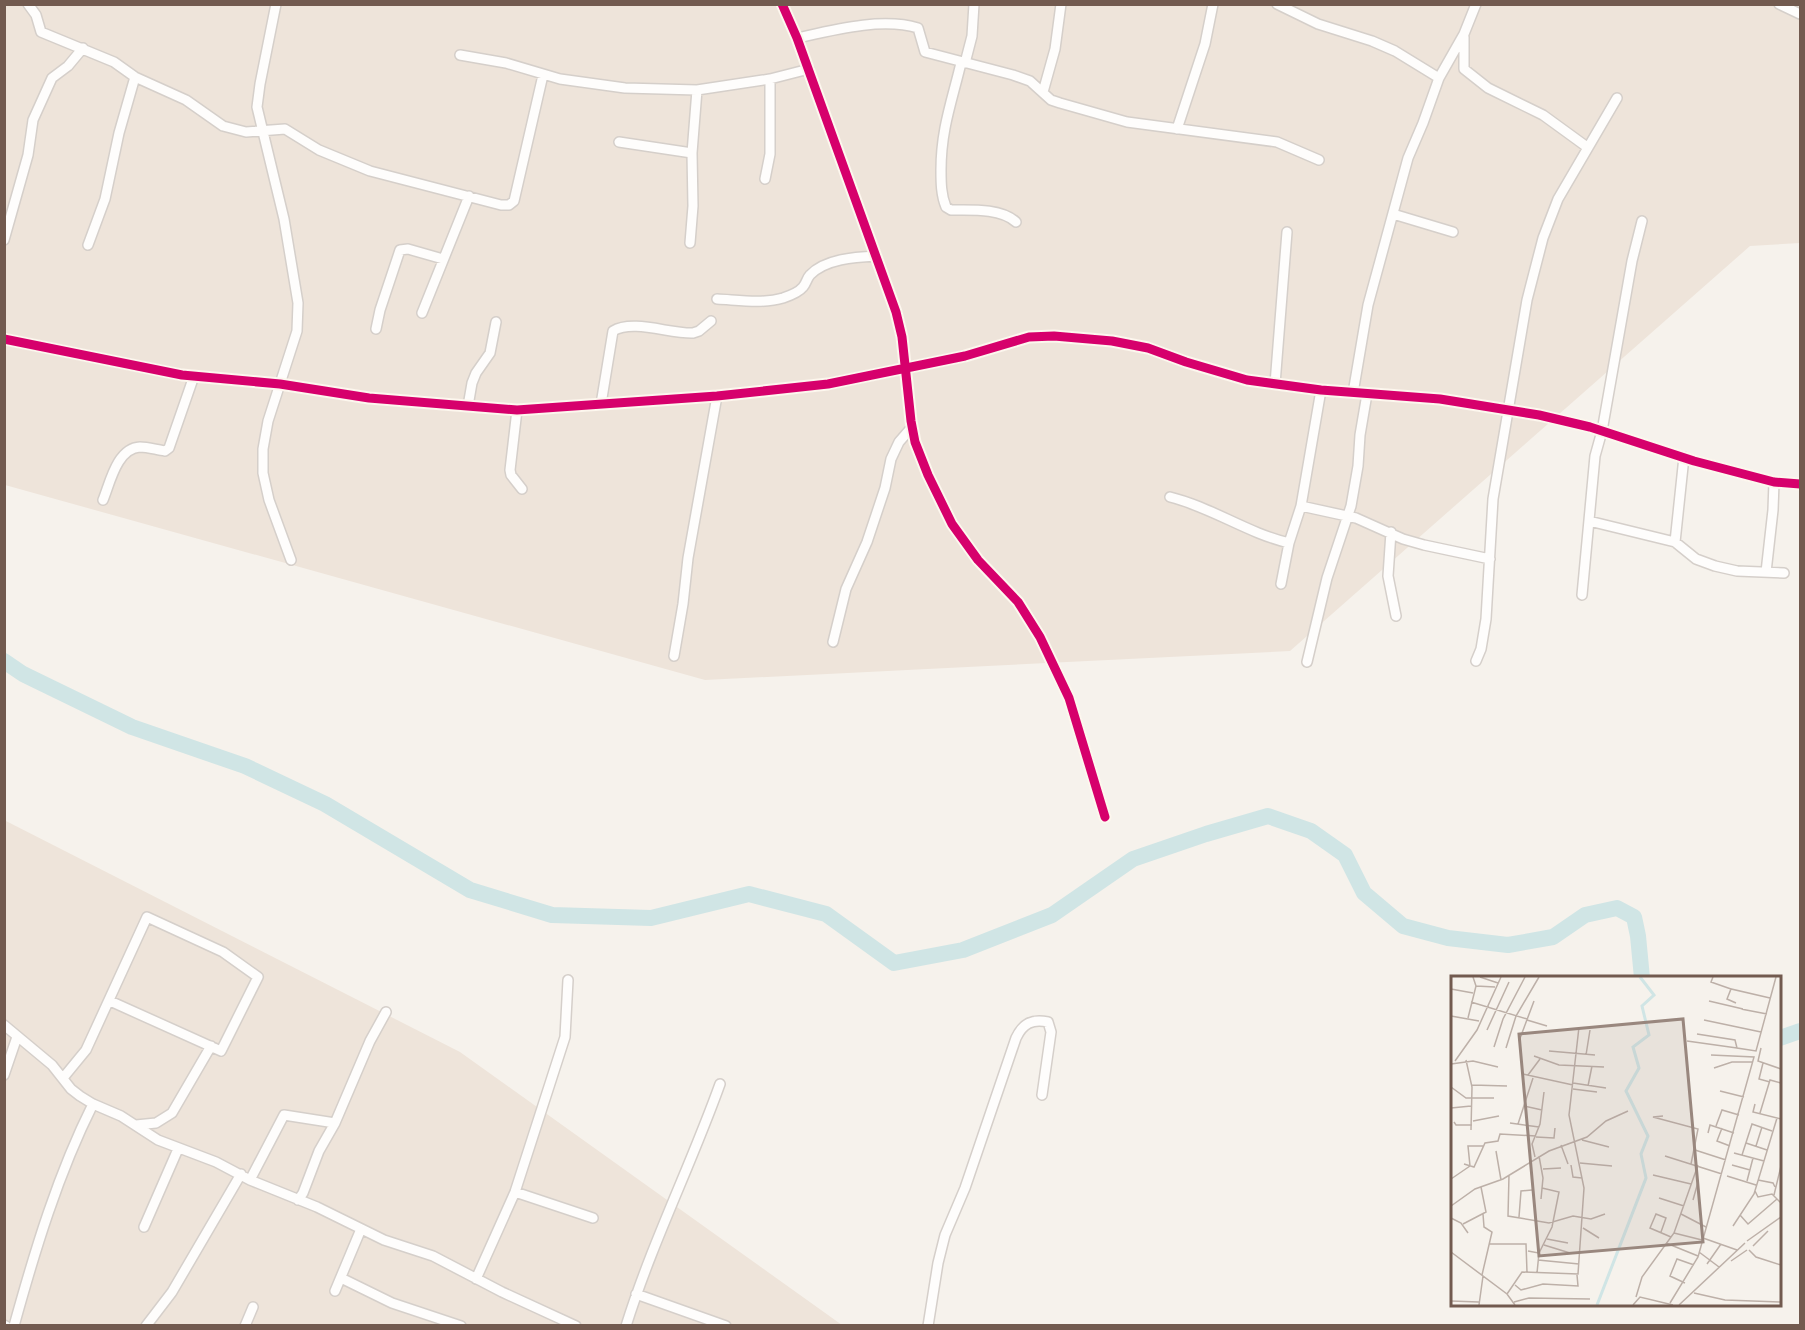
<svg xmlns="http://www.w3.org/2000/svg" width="1805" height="1330" viewBox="0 0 1805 1330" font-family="'PT Sans Narrow',sans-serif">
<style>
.residential{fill:#eee4da}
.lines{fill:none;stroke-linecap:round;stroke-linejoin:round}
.river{stroke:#d0e5e5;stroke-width:16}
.street-casing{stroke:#d5cfca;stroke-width:12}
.street{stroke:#fefdfc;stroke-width:9}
.cycleway-casing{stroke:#fdf7ee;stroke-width:13}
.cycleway{stroke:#d6006c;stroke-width:9}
.inset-river{fill:none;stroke:#d0e5e5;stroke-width:3}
.inset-road{fill:none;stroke:#bdb0a8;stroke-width:1.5}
.view{fill:#99877e;fill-opacity:0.15;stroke:#99877e;stroke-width:3}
.inset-edge{fill:none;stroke:#725a4f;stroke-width:3}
</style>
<rect width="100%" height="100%" fill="#f6f2ec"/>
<path class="residential" d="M4 5H1800V243L1750 246 1290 651 705 680 5 485Z
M4 820 460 1052 842 1325H5Z"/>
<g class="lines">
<path class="river" d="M4 661 23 674 132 727 245 766 325 804 470 890 552 915 651 918 749 894 826 914 894 963 963 950 1052 915 1133 859 1206 834 1268 816 1311 831 1345 855 1364 893 1403 926 1448 938 1508 945 1553 937 1585 915 1617 908 1634 917 1638 936 1642 978
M1780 1038 1800 1031"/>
<defs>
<path id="street" d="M28 4 36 15 41 32 114 62 135 77 186 100 223 126 246 132 285 129 319 150 370 171 501 205H509L514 201 543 75
M276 4 260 84 257 107 284 219 298 303 297 331 268 421 263 449V473L269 500 291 560
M782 4 797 38 896 312 902 337 911 421 915 442 928 475 952 524 978 560 1018 602 1040 637 1069 698 1105 817
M1277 4 1318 24 1372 41 1395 51 1439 78
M1779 4 1800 14
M1464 37V69L1488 88 1543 115 1587 147
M797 38C833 30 882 17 918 28L925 52 1013 75 1030 81 1051 100 1060 103 1127 122 1277 142 1319 160
M460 55 506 63 560 79 625 88 697 90 770 79 809 69
M961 63C952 101 941 129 941 170 941 182 941 195 946 207L951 210C971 210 1001 208 1016 222
M965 63 972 36 974 4
M1043 92 1055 49 1061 4
M1177 129 1205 44 1213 4
M619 142 692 153
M765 179 770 154V79
M1393 214 1453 232
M4 240 28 155 33 120 52 78 68 66 83 48
M690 243 693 206 692 153 697 90
M88 245 105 199 119 133 135 77
M717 299C738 300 763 304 783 298 789 296 799 292 803 287 806 284 807 278 810 275 825 259 855 257 876 256
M422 313 469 196
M376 329 380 310 400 250 408 249 443 259
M4 339 182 375 280 384 369 398 517 410 717 396 828 384 965 356 1029 337 1054 336 1112 341 1148 348 1186 362 1247 380 1321 390 1440 399 1539 415 1590 427 1694 461 1774 482 1800 484
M1275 384 1287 232
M1353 393 1368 305 1408 158 1423 123 1439 78 1464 34 1476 4
M601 404 613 331C633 319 670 334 693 333L699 331 711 321
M468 406 472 383 476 373 490 353 496 322
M517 410 510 470 511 475 522 489
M1170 497C1211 507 1247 533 1289 543
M103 500C110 483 117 448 140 447 148 447 157 450 165 451L169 448 194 376
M1301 506 1356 518 1403 539 1424 545 1490 559
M1589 521 1675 542 1696 559 1715 566 1737 571 1784 573
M1391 532 1388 576 1396 616
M1675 542 1684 457
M1766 572 1773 510 1774 482
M1281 584 1289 543 1301 506 1321 390
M1582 595 1595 456 1602 431 1632 261 1642 221
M833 642 846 589 867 542 885 488 891 459 899 442 912 427
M674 656 683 604 688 558 717 396
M1476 661 1481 649 1486 619 1493 499 1527 300 1543 238 1558 199 1617 98
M1307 662 1327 578 1351 506 1358 466 1360 435 1367 394
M4 1025 52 1065 71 1089 80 1096 93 1104 121 1116 158 1140 216 1162 250 1180 317 1207 384 1240 433 1256 502 1292 576 1326
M4 1075 17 1037
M63 1078 86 1050 147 917 223 952 258 977 221 1051 110 1001
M136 1125 156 1123 172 1113 211 1046
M250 1180 284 1115 335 1123
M515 1192 593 1218
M298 1200 303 1193 319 1151 335 1123 370 1041 386 1012
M144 1227 178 1149
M341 1278 392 1303 461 1326
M476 1279 515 1192 565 1037 568 980
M335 1291 361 1229
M636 1294 726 1326
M4 1325 6 1326
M14 1326C35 1250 58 1174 93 1104
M146 1326 172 1292 241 1174
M245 1326 253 1307
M626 1326C652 1243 691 1165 720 1084
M928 1326 938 1263 945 1235 965 1188 1016 1038C1023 1023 1032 1019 1048 1022L1051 1032 1042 1095"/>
</defs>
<use href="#street" class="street-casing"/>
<use href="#street" class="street"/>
<defs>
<path id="cycleway" d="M782 4 797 38 896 312 902 337 911 421 915 442 928 475 952 524 978 560 1018 602 1040 637 1069 698 1105 817
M4 339 182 375 280 384 369 398 517 410 717 396 828 384 965 356 1029 337 1054 336 1112 341 1148 348 1186 362 1247 380 1321 390 1440 399 1539 415 1590 427 1694 461 1774 482 1800 484"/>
</defs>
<use href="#cycleway" class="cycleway-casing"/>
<use href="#cycleway" class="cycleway"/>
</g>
<g transform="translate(1451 976)">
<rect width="330" height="330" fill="#f6f2ec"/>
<path class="inset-river" d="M146 329 195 202 190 178 197 160 175 115 188 92 182 71 198 59 191 30 203 19 189 1"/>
<path class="inset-road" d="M29 1 47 7M262 1 260 6 280 13M25 10 44 11M0 13 22 17M258 25 292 33M20 26 76 43M285 27 276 23 280 13 319 22M290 33 316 38M0 40 28 45M17 42 25 10 22 1M76 44 96 50M253 44 310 56M36 54 58 6M246 58 284 64 286 72 305 75 325 1M68 65 83 25M236 65 286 72M43 71 52 43 74 1M55 72 65 40 88 1M310 72 307 85 330 93M98 75 144 79M135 79 139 54M83 80 108 89 153 91M15 84 21 111 20 154M4 85 26 54 50 1M312 87 308 103 319 106M0 88 22 85 47 91M263 92 281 86H302M72 98 122 109M77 99 89 83M122 107 155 112M21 109 56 110M137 110 141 90M0 111 15 122H43M122 113 146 116M269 115 293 121M304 128 302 136 330 143M73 130 91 134M0 132 20 130M309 137 319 104 330 107M212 140 202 141 247 153 240 188M22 145 48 140M3 146 5 149H21M59 147 88 151M67 148 82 102M265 150 271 134 288 139M271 152 266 165 279 170M257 157 259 149 283 157M85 161 103 162 104 152M131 164 158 171M295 167 316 174M110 169 117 188M305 170 311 151M244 174 275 184M45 175 50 204M283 177 313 185M291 179 301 148 321 155M88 180 92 202 90 223M214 180 271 198M84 181 81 168 89 148 93 116M129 187 161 190M13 188 23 191 34 167 47 165 49 158 85 160M120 189 122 201 131 202M281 189 299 194M92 193 110 192M58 199 57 240 98 247 122 240 140 243 154 238M202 199 240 208M276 200 305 209M0 203 19 190 17 170H33M307 204 322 207 324 211M296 205 302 182M304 215 307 221 321 218 330 227M323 219 330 190M208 222 233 230M242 224 247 206M0 230 24 213 52 203 98 175 136 161 155 145 177 135M230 238 255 251M289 239 297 248 326 223M68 241 70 215 81 214M0 242 10 247 17 257M12 248 35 236 30 211M282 250 303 218 326 142M132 252 148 262M210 256 215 242 205 238 199 252 220 261M223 257 251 264M252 262 286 274M96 263 117 267M296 265 330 241M215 267 247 280M38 268H75L76 296M93 269 119 277M302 270 317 255M298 274 305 281 330 289M77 275 88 277 86 297M0 276 56 318 64 329M248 276 268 291M88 277 101 251 108 216 91 212M87 284 128 288M280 285 296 274M256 288 270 268M31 299 41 256 33 251 32 238M234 307 219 300 226 283 243 289M64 309 70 314 92 308 127 310 126 299M243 317 274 324 330 326M56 318 71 296 127 298 133 212 118 139 128 51M185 321 191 301 223 257 247 189M0 325 28 326M63 326 78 322 139 323M219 327 247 281 303 81 260 79M28 329 32 300M182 329 189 321 222 329M228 329 294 267"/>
<path class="view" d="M232 43 252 266 88 280 68 58Z"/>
<rect width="330" height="330" class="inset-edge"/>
</g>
<rect width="1805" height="1330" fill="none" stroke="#725a4f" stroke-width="12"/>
</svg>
